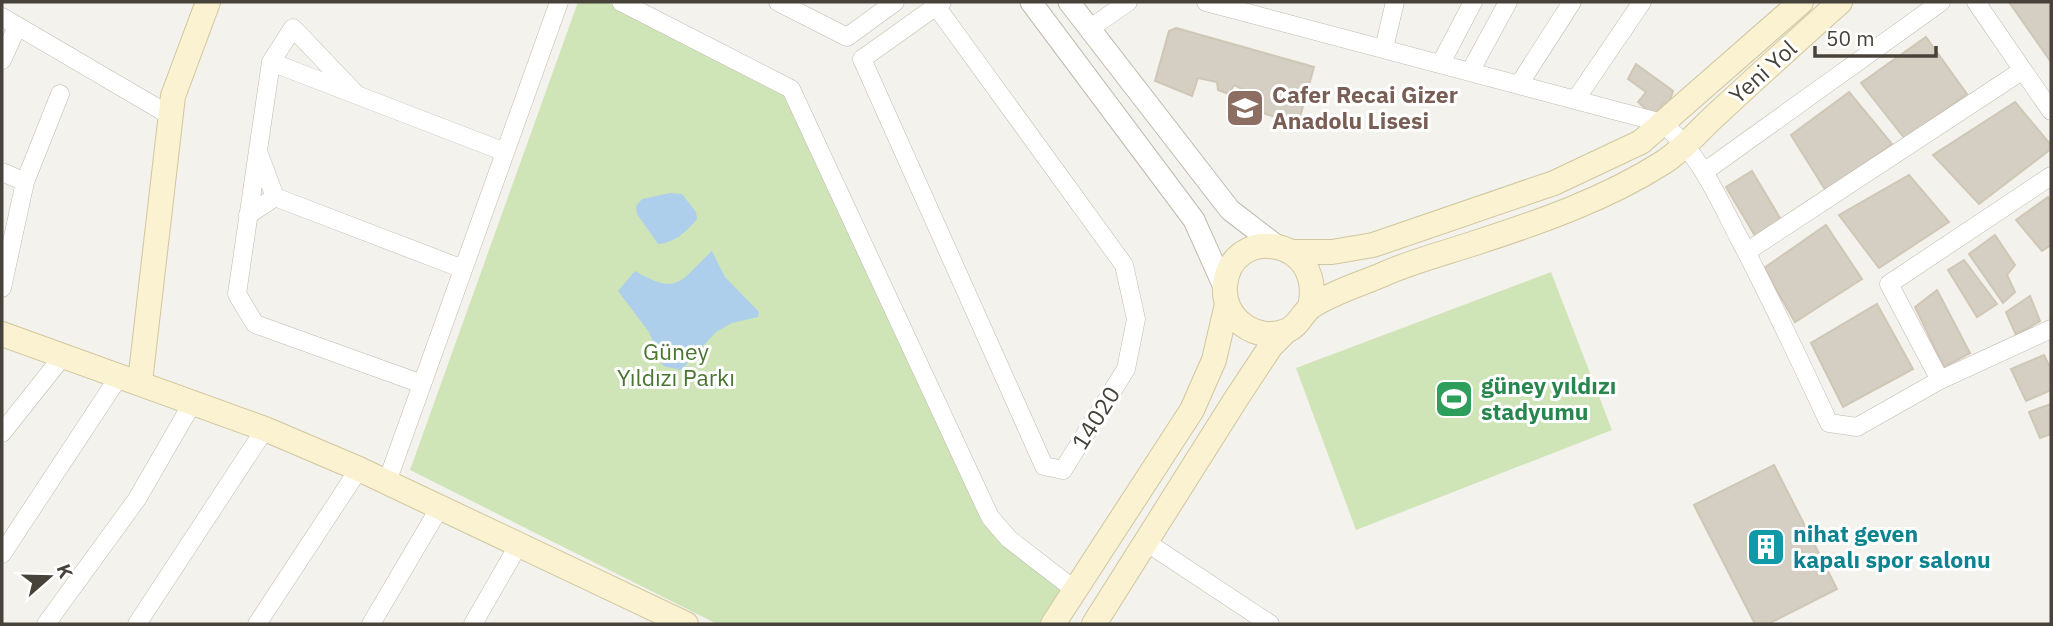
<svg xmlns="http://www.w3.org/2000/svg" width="2053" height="626" viewBox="0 0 2053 626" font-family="'IBM Plex Sans',sans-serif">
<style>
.green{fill:#cfe5b8}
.water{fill:#aecfeb}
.building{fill:#d5cec2;stroke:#cfc7b6;stroke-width:2}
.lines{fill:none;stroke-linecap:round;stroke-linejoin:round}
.minor-casing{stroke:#bfbaaf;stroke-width:19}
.tertiary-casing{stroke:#bfbaaf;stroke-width:23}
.secondary-casing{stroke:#d0c69f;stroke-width:26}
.minor{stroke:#fff;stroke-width:18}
.tertiary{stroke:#fff;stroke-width:21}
.secondary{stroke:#faf2d0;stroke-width:24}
.labels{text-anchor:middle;stroke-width:6;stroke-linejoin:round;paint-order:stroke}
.street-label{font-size:23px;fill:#48433a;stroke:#fff}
.education-label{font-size:23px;font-weight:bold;fill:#785e54;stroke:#fff;text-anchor:start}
.park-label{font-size:23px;fill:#487631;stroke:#fff}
.leisure-label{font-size:23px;font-weight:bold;fill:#27864d;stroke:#fff;text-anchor:start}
.culture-label{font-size:23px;font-weight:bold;fill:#0d838f;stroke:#fff;text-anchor:start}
</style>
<rect width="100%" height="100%" fill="#f4f2ec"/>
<path class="green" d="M578 2H606L791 89 974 500 1075 590 1046 624H717L410 470Z
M1551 272 1612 430 1356 530 1296 368Z"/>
<path class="water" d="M670 193 682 194 696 212 697 219C687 231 675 243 658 244L637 214 636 206 642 199Z
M712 251 725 277 759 312 758 317 732 323 716 332 681 370 663 366 649 332 618 291 635 271C680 297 680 280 712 251Z"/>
<path class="building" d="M2009 2H2051V62Z
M1176 28 1314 67 1298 124 1259 112 1261 98 1234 85 1229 94 1218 90 1217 82 1198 78 1192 96 1155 81 1169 31Z
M1926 37 1967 94 1905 139 1861 83Z
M1636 64 1673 91 1669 103 1663 104 1658 113 1652 114 1638 102 1646 92 1628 79Z
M1849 92 1892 144 1826 191 1791 135Z
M2015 102 2051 145V149L1979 204 1933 155Z
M1752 171 1783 223 1757 239 1726 187Z
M1909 175 1949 222 1879 268 1839 215Z
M2048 197 2051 203V245L2042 251 2016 220Z
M1826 225 1862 279 1795 322 1764 268Z
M1995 235 2015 265 2007 275 2015 292 2003 303 1969 254Z
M1964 260 1997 304 1977 317 1948 270Z
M1937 290 1970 353 1944 367 1915 307Z
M2030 296 2040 321 2016 335 2006 312Z
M1877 304 1913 369 1843 407 1811 343Z
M2044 355 2051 369V390L2026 401 2011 369Z
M2051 404V434L2040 438 2029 412Z
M1774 465 1837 589 1768 624H1755L1694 505Z"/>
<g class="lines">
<defs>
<path id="minor" d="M621 2 791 89 990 517 1009 539 1075 590
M778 2 847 37
M1206 2 1662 123C1700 154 1717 196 1739 238 1771 299 1800 361 1829 423L1857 427 1940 380 2051 329
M1976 2 2051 111
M2 17 171 116
M1089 29 1128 2
M847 37 895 2
M1384 48 1395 2
M862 59 1044 466 1063 470 1126 369 1136 319 1124 265 933 2
M862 59 942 2
M2 60 17 27
M271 62 505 152
M1441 63 1473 2
M1471 70 1508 2
M1520 83 1572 2
M356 94 293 28 271 62 237 294 255 324 422 384
M1576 99 1642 2
M2 172 25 182
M1704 172 1941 2
M275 197 463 269
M248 215 275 197 259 154
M1746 252 2023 70
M2 288 25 182 60 94
M1940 380 1889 284 2051 176
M2 433 63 356
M387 482 559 2
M1146 542 1270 624
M2 554 120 375
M46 624 137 499 193 402
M137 624 265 429
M257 624 359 469
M371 624 440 507
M473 624 519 544"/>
<path id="tertiary" d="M1031 2 1194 220 1225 289
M1069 2 1230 210 1277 246"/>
<path id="secondary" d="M1293 252H1332L1373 245 1554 183 1641 142 1801 2
M1310 307C1326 236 1230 224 1225 286 1222 318 1256 343 1286 331 1299 326 1302 313 1312 306 1333 292 1361 284 1384 274 1413 261 1445 253 1475 243 1540 222 1606 199 1664 162 1684 149 1701 128 1719 112 1759 75 1799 39 1840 2
M2 334 265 429 359 469 686 624
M140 382 173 96 208 2
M1053 624 1192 410 1214 360 1227 304
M1094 624 1236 399 1271 346 1286 331"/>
</defs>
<use href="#minor" class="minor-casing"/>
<use href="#tertiary" class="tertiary-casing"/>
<use href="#secondary" class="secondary-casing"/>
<use href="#minor" class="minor"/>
<use href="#tertiary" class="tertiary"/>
<use href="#secondary" class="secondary"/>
</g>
<defs>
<symbol id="school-square" viewBox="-11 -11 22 22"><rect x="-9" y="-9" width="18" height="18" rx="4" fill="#8d6e63" stroke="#fff"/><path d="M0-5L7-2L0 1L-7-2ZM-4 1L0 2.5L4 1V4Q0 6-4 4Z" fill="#fff"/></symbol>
<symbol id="stadium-square" viewBox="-11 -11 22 22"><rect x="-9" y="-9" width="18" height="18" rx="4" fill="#2e9e5b" stroke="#fff"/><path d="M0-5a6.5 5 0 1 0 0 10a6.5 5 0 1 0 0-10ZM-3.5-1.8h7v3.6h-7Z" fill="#fff"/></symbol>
<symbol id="building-square" viewBox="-11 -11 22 22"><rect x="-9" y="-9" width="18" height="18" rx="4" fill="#0f9aa8" stroke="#fff"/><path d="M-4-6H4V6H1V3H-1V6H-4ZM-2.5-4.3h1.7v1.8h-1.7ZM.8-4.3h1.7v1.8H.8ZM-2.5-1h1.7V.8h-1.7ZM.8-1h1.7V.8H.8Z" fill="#fff"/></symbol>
</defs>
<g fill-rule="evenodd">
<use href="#school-square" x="1223" y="86" width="44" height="44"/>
<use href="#stadium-square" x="1432" y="377" width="44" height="44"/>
<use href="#building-square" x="1744" y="525" width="44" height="44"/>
</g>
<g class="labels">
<g class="street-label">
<text transform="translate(1763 72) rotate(-42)" y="8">Yeni Yol</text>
<text transform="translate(1096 418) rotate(-58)" y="8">14020</text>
</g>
<g class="education-label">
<text x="1272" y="103">Cafer Recai Gizer<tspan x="1272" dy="26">Anadolu Lisesi</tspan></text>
</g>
<g class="park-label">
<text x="676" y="360">Güney<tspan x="676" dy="26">Yıldızı Parkı</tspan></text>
</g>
<g class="leisure-label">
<text x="1481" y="394">güney yıldızı<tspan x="1481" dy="26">stadyumu</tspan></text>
</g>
<g class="culture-label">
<text x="1793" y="542">nihat geven<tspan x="1793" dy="26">kapalı spor salonu</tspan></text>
</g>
</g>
<rect width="2053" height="626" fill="none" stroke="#48433a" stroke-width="7"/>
<g transform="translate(49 577) rotate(70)" stroke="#ffffff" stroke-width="5" paint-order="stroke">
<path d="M0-5L12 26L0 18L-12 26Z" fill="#48433a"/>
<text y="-10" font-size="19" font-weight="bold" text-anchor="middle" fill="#48433a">K</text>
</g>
<path d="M1815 46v10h121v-10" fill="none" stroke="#48433a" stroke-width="3.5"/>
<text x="1826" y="46" font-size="21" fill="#48433a" stroke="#ffffff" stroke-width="5" paint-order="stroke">50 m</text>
</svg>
